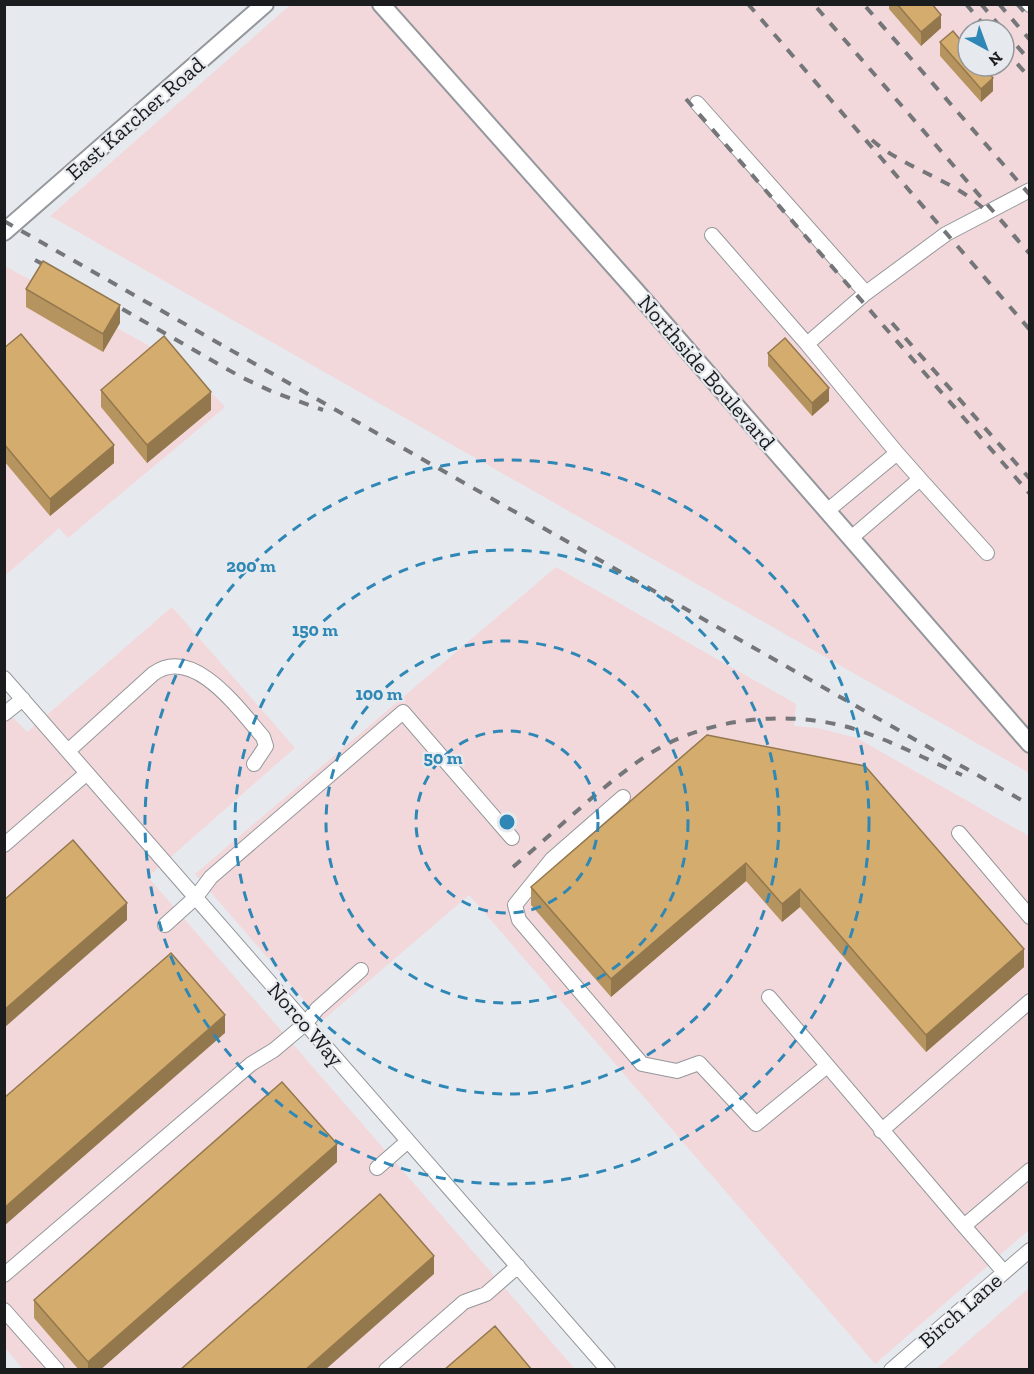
<svg xmlns="http://www.w3.org/2000/svg" width="1034" height="1374" viewBox="0 0 1034 1374" font-family="'Zilla Slab',serif">
<style>
.industrial{fill:#f3d8db;fill-rule:evenodd}
.lines{fill:none;stroke-linecap:round;stroke-linejoin:round}
.minor-casing{stroke:#94979c;stroke-width:16}
.major-casing{stroke:#94979c;stroke-width:20}
.minor{stroke:#fff;stroke-width:14}
.major{stroke:#fff;stroke-width:16}
.rail{stroke:#747679;stroke-width:4;stroke-dasharray:10 10;stroke-linecap:butt}
.wall{fill:#b6945f}
.shaded-wall{fill:#94784d}
.building{fill:#d4ac6e;stroke:#94784d;stroke-width:1.5}
.ring{fill:none;stroke:#2e87b5;stroke-width:3;stroke-dasharray:10 8}
.labels{text-anchor:middle;stroke-width:4.5;stroke-linejoin:round;paint-order:stroke}
.street-label{font-size:22px;fill:#1b1c1e;stroke:#e6eaee}
.centre{fill:#2e87b5;stroke:#e6eaee;stroke-width:3}
.ring-label{font-size:18px;text-anchor:middle;font-weight:bold;fill:#2e87b5;stroke:#e6eaee;stroke-width:4.5;stroke-linejoin:round;paint-order:stroke}
</style>
<rect width="100%" height="100%" fill="#e6eaee"/>
<path class="industrial" d="M290 5H1029V773L50 216ZM968 30H1004V66H968Z
M5 266 186 366 225 407 68 538 59 528 5 576Z
M556 567 796 704 794 726 818 728 857 738 1029 836V1230L875 1364 469 895 322 1021 195 874Z
M172 607 295 748 148 877 575 1369H23L4 1347V708L27 732Z
M1029 1288V1369H936Z"/>
<g class="lines">
<defs>
<path id="minor" d="M1029 4 1030 5
M697 103 866 293 807 344
M712 235 807 344 897 453 827 511
M866 293 946 234 1030 190
M920 479 987 553
M851 538 920 479 897 453
M4 678 608 1370
M4 714 23 699
M68 751 153 674C194 644 240 711 263 737L266 746 254 764
M623 797 552 859 515 905 519 920 642 1064 677 1071 699 1063 756 1124 827 1066
M959 833 1030 917
M4 845 87 773
M165 925 196 897 211 877 403 712 512 838
M769 997 964 1226
M881 1131 1030 1001
M377 1168 408 1141
M1004 1272 964 1226 1030 1170
M4 1275 251 1064 274 1050 306 1023 317 1009 361 970
M4 1310 57 1370
M386 1370 464 1302 486 1294 518 1266
M891 1370 1030 1250"/>
<path id="major" d="M381 4 635 290 1030 744
M4 232 265 4"/>
</defs>
<use href="#minor" class="minor-casing"/>
<use href="#major" class="major-casing"/>
<use href="#minor" class="minor"/>
<use href="#major" class="major"/>
<path class="rail" d="M748 4 1030 330
M966 4 988 30
M981 4 1003 30
M999 4 1030 40
M1017 4 1030 18
M866 7 1030 195
M817 8 1018 240
M1004 31 1030 61
M1004 49 1030 78
M686 99 1030 494
M872 140C905 169 952 179 984 209
M4 221 1030 805
M1013 235 1030 254
M35 260 55 271
M105 299 241 377 273 392 323 410
M892 323 1030 479
M513 867C557 830 599 788 646 756 702 719 780 710 844 726 885 737 923 758 962 775"/>
</g>
<path class="wall" d="M889 4H932L941 28 921 46 889 9Z
M940 42 993 91 981 102 940 56Z
M26 289 120 323 103 352 26 307Z
M4 348 114 463 50 516 4 461Z
M768 353 829 401 812 416 768 366Z
M101 390 211 410 147 463 101 407Z
M707 735 1024 967 926 1052 800 907 782 922 746 881 611 997 531 905V887Z
M337 1162 100 1370H79L34 1318V1300Z"/>
<path class="shaded-wall" d="M941 15V28L921 46V32Z
M993 78V91L981 102V89Z
M120 305V323L103 352V334Z
M829 388V401L812 416V403Z
M211 392V410L147 463V445Z
M114 445V463L50 516V499Z
M746 863V881L611 997V979Z
M800 889V907L782 922V904Z
M127 903V920L4 1028V1010Z
M1024 949V967L926 1052V1035Z
M225 1015V1033L4 1226V1208Z
M337 1144V1162L100 1370H88V1362Z
M434 1256V1274L325 1370H305Z"/>
<path class="building" d="M897 4H932L941 15 921 32Z
M953 31 968 49V66H983L993 78 981 89 940 42Z
M43 261 120 305 103 334 26 289Z
M21 334 114 445 50 499 4 444V348Z
M164 336 211 392 147 445 101 390Z
M785 338 829 388 812 403 768 353Z
M707 735 865 766 1024 949 926 1035 800 889 782 904 746 863 611 979 531 887Z
M73 840 127 903 4 1010V900Z
M171 953 225 1015 4 1208V1098Z
M282 1082 337 1144 88 1362 34 1300Z
M380 1194 434 1256 305 1370H180Z
M495 1326 532 1370H444Z"/>
<g class="ring">
<circle cx="507" cy="822" r="91"/>
<circle cx="507" cy="822" r="181"/>
<circle cx="507" cy="822" r="272"/>
<circle cx="507" cy="822" r="362"/>
</g>
<g class="labels">
<g class="street-label">
<text transform="translate(135 118) rotate(-41)" y="8">East Karcher Road</text>
<text transform="translate(707 372) rotate(49)" y="8">Northside Boulevard</text>
<text transform="translate(306 1024) rotate(49)" y="8">Norco Way</text>
<text transform="translate(960 1310) rotate(-41)" y="8">Birch Lane</text>
</g>
</g>
<circle cx="507" cy="822" r="9" class="centre"/>
<g class="ring-label">
<text x="251" y="572">200 m</text>
<text x="315" y="636">150 m</text>
<text x="379" y="700">100 m</text>
<text x="443" y="764">50 m</text>
</g>
<rect width="1034" height="1374" fill="none" stroke="#1b1c1e" stroke-width="12"/>
<g transform="translate(986 48) rotate(139)"><circle r="28" fill="#e6eaee" stroke="#95989b" stroke-width="1.5"/>
<path d="M0-4.5L10 22L0 15L-10 22Z" fill="#2e87b5"/>
<text y="-9" font-size="16" font-weight="bold" text-anchor="middle" fill="#1b1c1e">N</text>
</g>
</svg>
